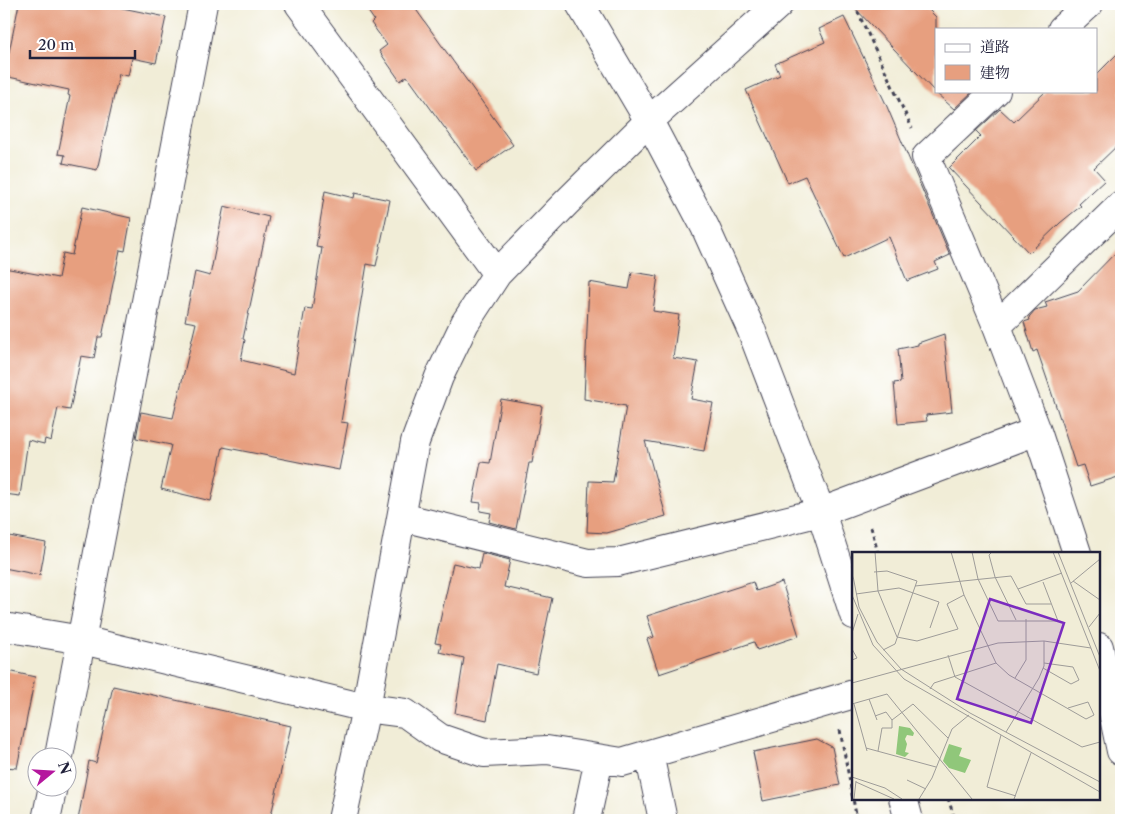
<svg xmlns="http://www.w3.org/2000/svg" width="1125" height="824" viewBox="0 0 1125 824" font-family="'Libre Caslon Text','Noto Serif JP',serif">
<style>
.building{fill:#e79f7f}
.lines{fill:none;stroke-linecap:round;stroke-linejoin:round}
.minor-casing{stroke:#414052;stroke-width:30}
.path{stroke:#414052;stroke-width:3;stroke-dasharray:4 4;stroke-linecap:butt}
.minor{stroke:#fff;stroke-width:28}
.inset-road{fill:none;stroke:#9e9c99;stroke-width:1}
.view{fill:#7b2cbf;fill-opacity:0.15;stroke:#7b2cbf;stroke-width:2.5}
.inset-edge{fill:none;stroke:#22223b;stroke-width:2.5}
</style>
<rect width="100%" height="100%" fill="#fff"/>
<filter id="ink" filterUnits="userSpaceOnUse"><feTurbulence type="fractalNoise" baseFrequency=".02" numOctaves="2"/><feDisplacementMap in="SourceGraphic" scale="10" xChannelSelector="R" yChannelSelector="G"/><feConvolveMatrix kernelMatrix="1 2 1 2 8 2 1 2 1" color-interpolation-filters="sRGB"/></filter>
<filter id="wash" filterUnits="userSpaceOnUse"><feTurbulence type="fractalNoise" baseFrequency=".0096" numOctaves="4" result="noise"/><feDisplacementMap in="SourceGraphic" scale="20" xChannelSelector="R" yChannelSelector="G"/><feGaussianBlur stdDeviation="1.12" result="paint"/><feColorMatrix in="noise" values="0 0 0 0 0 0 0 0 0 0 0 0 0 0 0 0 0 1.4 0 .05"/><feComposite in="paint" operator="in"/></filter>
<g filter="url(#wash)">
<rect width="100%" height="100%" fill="#f1edd7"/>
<g id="blocks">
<path class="building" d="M19 4H103L166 17 156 63 132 58 128 76 119 74 97 170 63 163 65 155 58 154 70 96 68 95 69 90 4 76Z
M363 4H412L513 145 476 171 407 76 400 81 379 51 387 45 371 23 374 20Z
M851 4H923L936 17V91H973L954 109 936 93Z
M844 17 885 102 950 255 935 262 938 269 907 281 889 237 844 258 805 176 788 183 746 90 780 75 775 64 825 42 819 29Z
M1121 50V142L1094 168 1105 180 1079 204 1081 206 1060 223 1029 253 949 168 981 136 976 131 1000 109 1014 122 1046 91H1096V75Z
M325 191 354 198 355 193 390 200 376 266 367 264 341 422 348 423 339 470 223 447 211 501 161 489 171 445 136 438 141 412 173 418 196 323 185 321 195 272 210 276 224 206 269 217 243 339 245 340 241 360 294 373 305 308 312 309 322 248 316 247Z
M82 207 131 218 125 251 120 250 102 337H98L94 358 81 356 70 410 58 408 51 441 45 439 44 444 28 440 20 496 4 494V268L58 278 63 253 72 255Z
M1121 247V476L1090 486 1083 465 1076 467 1048 382 1037 350 1033 352 1024 322 1030 320 1029 317 1035 310 1047 307 1045 302 1078 291Z
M632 272 658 276 653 311 679 315 673 358 698 362 691 399 713 403 704 451 645 441 666 516 607 533 587 532 589 481 613 482 626 406 584 399 589 282 629 289Z
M944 334 952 412 926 415 927 421 898 424 894 383 901 382 898 349 918 345V343Z
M501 399 542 406 532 463H529L516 529 489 522 491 513 480 511 481 503 473 502 481 462 490 463Z
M4 535 46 543 40 575 4 568Z
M482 553 510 560 504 587 552 598 536 673 497 664 487 720 455 713 464 658 439 652 441 644 435 643 453 563 479 569Z
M753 582 756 591 782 582 799 636 757 650 754 642 659 674 647 639 654 637 647 616Z
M4 670 35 677 17 768 4 767Z
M113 686 291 726 270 820H78L89 761 96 763Z
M817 739 832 747 840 785 763 801 753 752Z"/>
</g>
</g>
<g filter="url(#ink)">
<use href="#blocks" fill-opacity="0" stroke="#414052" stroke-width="1"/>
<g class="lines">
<defs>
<path id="minor" d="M299 4 497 274
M580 4 649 121 705 227 751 329 821 512 854 615
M1062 29 1089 4
M996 91 926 157 997 326 1037 431 1077 553
M997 326 1121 205
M402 517 588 563 618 562 821 512 1037 431
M4 627 82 640 366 708 405 713 440 738 484 753 547 750 622 762 854 694
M1099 647 1121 751
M649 754 663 820
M59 756 203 4
M903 798 909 820
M46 820 53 786
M342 820 366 708 415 442 439 377 465 323 497 274 566 203 649 121 779 4
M586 820 599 759"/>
</defs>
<use href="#minor" class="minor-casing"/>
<path class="path" d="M854 4 912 128
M871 527 878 553
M840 730 857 820
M948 798 955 820"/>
<use href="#minor" class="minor"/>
</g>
</g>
<g transform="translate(852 552)">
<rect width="248" height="248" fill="#f1edd7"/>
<path d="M47 174 58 176 62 181 61 184 55 183 53 187 55 192 53 200 57 201 53 205 44 202ZM97 192 110 196 107 204 119 208 113 221 97 216 91 209Z" fill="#90c77a"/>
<path class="inset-road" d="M1 0V24L7 55 25 90 49 117 118 161 248 230M23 0 26 39 45 85 65 89 106 77 95 52 112 43M99 0 112 43 144 111 157 123 234 167 242 163 236 150 216 156M120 0 126 27 146 69H206L191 30M140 0 137 3 143 25 164 68M201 0 248 119M206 0 248 105M22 20 35 19 65 29 43 92 31 98M221 29 248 48M219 31 248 7M63 34 159 24 166 37 210 21M166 37 174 52H199M4 42 47 36 87 50 78 76M0 43 21 93 52 127 248 240M237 75 248 61M0 81 6 62M0 97 5 106 0 108M96 103 103 125 230 195 248 190M191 116 219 132 227 128 221 115 192 111M163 126 174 108V67M0 131 146 91 192 89 239 96M78 137 82 131 144 111M17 147 25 168M0 152 35 142 120 247M2 152 15 199M23 164 34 160 40 168M154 180 187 126 192 114V89M149 183 135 235 164 244M14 196 84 215M26 199 30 176H40V168L61 152 96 186M0 225 33 236 50 247M55 228 74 237M4 230 42 247M2 247 4 229M67 247 80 226 100 177 117 163M162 247 179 201"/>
<path class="view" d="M138 47 212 71 179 171 105 147Z"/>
<rect width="248" height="248" class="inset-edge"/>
</g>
<rect width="1125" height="824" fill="none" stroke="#fff" stroke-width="20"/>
<rect x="935" y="28" width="162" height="65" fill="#ffffff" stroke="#a7a7b1"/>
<rect x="945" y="44" width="25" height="8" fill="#ffffff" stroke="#a7a7b1"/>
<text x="980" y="52" font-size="15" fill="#22223b">道路</text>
<rect x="945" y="65" width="25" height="15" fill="#e79f7f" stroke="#a7a7b1"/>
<text x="980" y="78" font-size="15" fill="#22223b">建物</text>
<g transform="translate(52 772) rotate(72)"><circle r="24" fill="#ffffff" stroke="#a7a7b1"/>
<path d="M0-4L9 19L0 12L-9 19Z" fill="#b5179e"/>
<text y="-8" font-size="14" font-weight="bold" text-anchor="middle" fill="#22223b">N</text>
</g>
<path d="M30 50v8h105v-8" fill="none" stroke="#22223b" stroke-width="2.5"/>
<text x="38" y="50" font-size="15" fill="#22223b" stroke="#ffffff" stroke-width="4" paint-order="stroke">20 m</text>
</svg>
